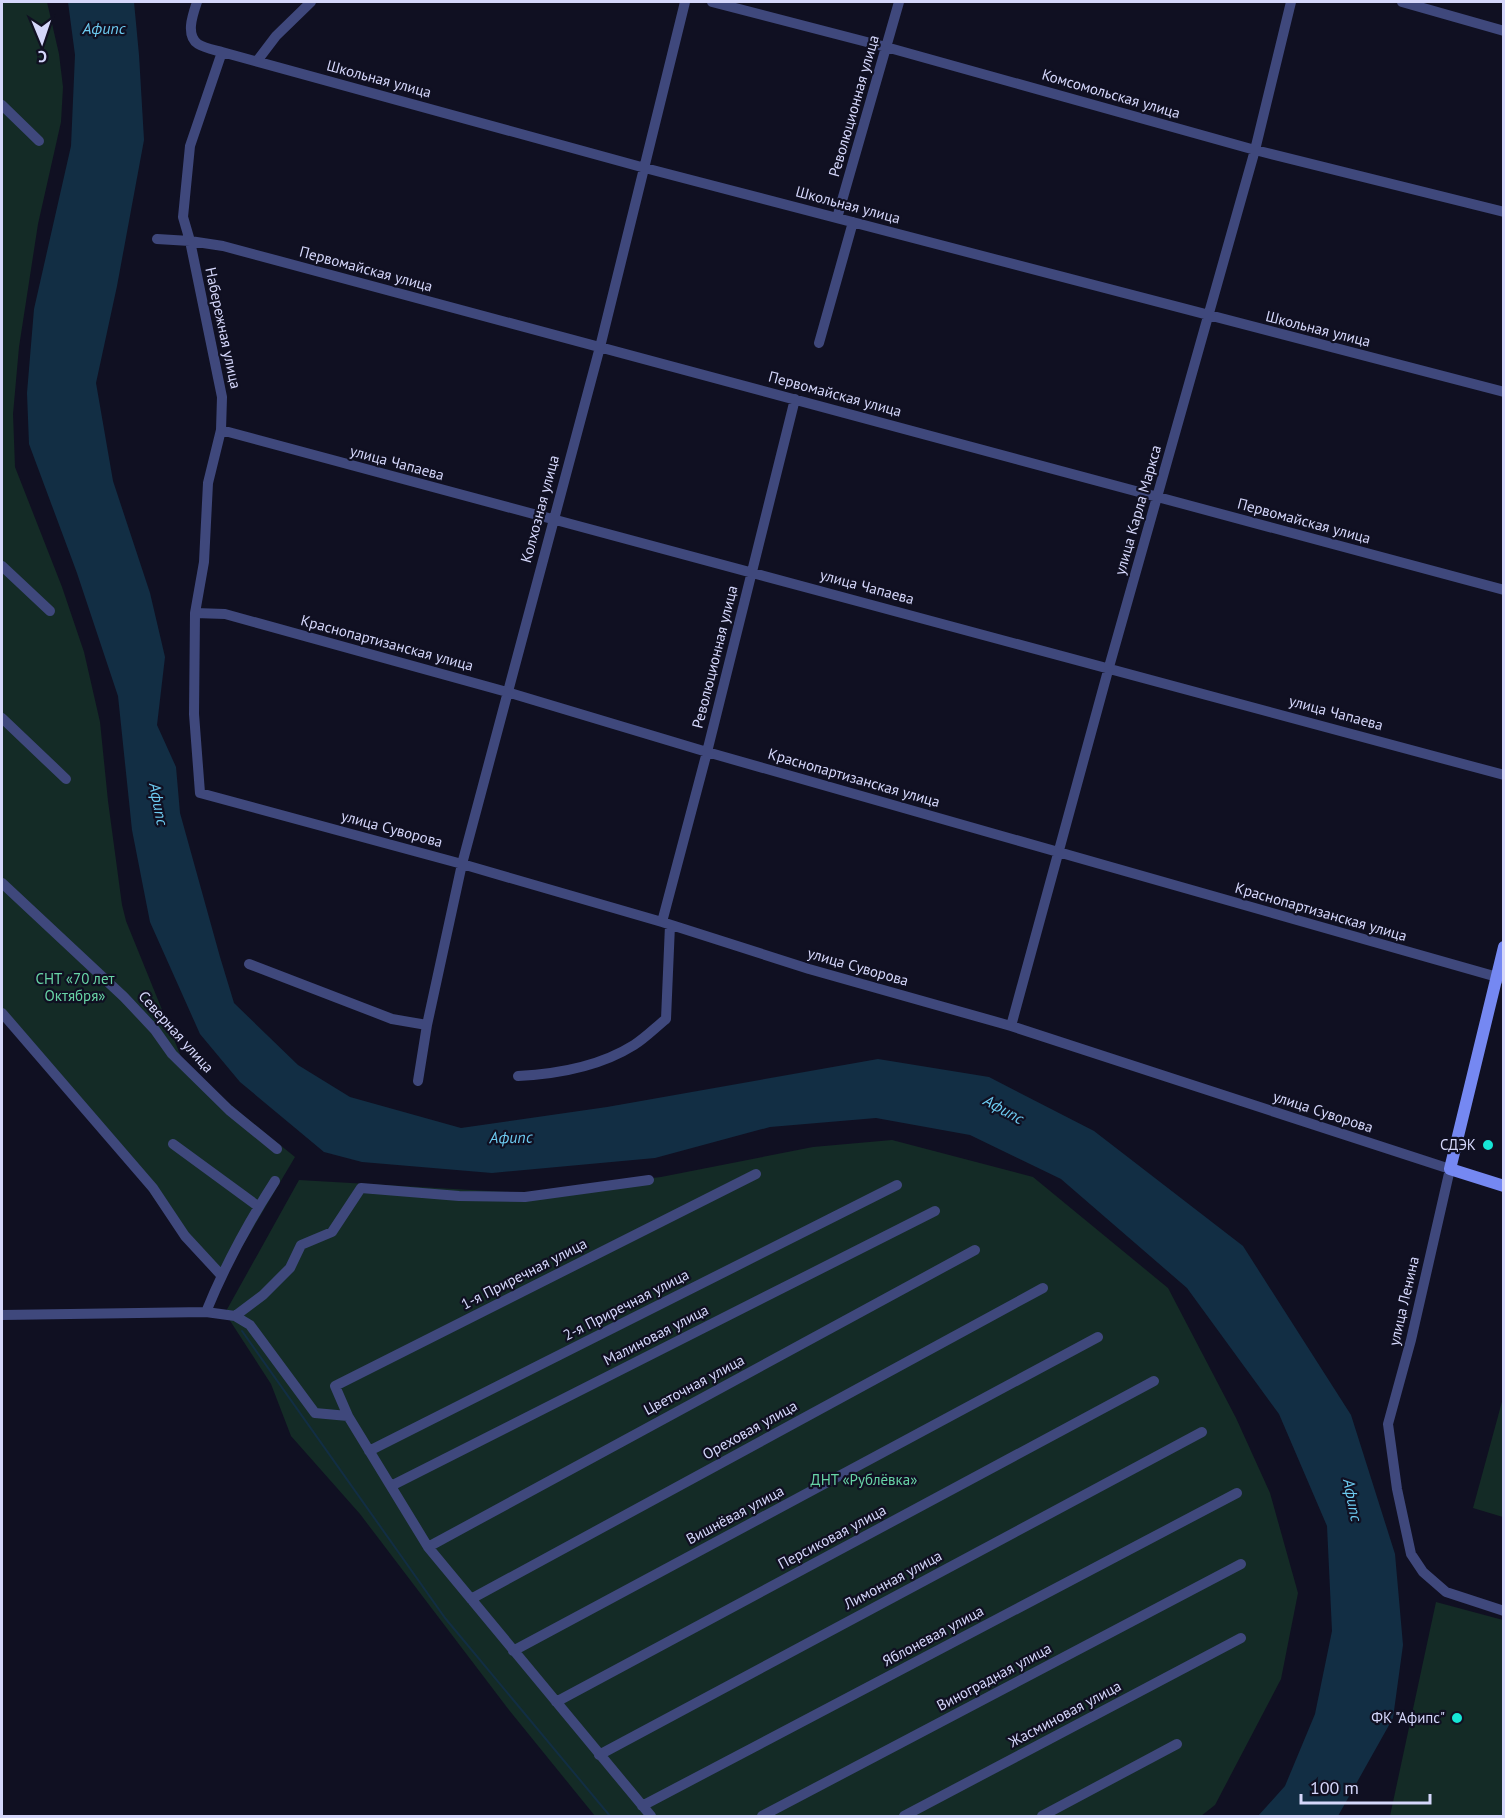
<svg xmlns="http://www.w3.org/2000/svg" width="1505" height="1818" viewBox="0 0 1505 1818" font-family="'PT Sans',sans-serif">
<style>
.green{fill:#142b26}
.water{fill:#122e44}
.lines{fill:none;stroke-linecap:round;stroke-linejoin:round}
.stream{stroke:#122e44;stroke-width:2}
.street{stroke:#3f487c;stroke-width:10}
.secondary{stroke:#7588f2;stroke-width:12}
.poi-dot{fill:#16e6d6;stroke:#101022;stroke-width:2}
.labels{text-anchor:middle;stroke-width:4.5;stroke-linejoin:round;paint-order:stroke}
.street-label{font-size:15px;fill:#d5d7fb;stroke:#101022}
.park-label{font-size:15px;fill:#68d4a6;stroke:#101022}
.poi-label{font-size:15px;fill:#d5d7fb;stroke:#101022;text-anchor:end}
.water-label{font-size:16px;font-style:italic;fill:#6dcbf1;stroke:#101022}
</style>
<rect width="100%" height="100%" fill="#101022"/>
<path class="green" d="M2 2H47L59 54 63 87 61 122 38 224 19 347 13 414 15 467 62 587 84 652 100 722 108 801 122 905 126 921 182 1059 186 1066 243 1115 295 1157 221 1282 182 1238 137 1174 2 1017Z
M892 1140 1033 1177 1168 1288 1236 1418 1270 1493 1298 1593 1281 1679 1215 1805 1201 1816H595L509 1710 360 1514 291 1436 271 1384 225 1313 299 1180 525 1193 661 1177 813 1147Z
M1503 1398V1517L1473 1508Z
M1436 1602 1503 1620V1816H1390Z"/>
<path class="water" d="M68 2H134L139 55 144 140 117 286 96 383 113 481 150 593 165 657 157 725 176 767 180 813 220 957 234 1003 298 1065 350 1097 461 1128 607 1107 878 1059 989 1077 1094 1131 1243 1246 1351 1415 1395 1554 1403 1645 1393 1718 1338 1816H1258L1285 1786 1315 1714 1332 1631 1327 1526 1279 1414 1187 1288 1061 1179 970 1135 876 1118 770 1127 655 1158 492 1173 362 1162 324 1152 240 1082 200 1034 150 922 132 830 118 696 77 573 29 444 27 393 34 309 71 146 75 55Z"/>
<g class="lines">
<path class="stream" d="M242 1331 445 1618 610 1816"/>
<path class="street" d="M197 2C193 14 185 35 198 44 204 48 215 50 222 52L645 168 1504 392
M712 2 886 47 1255 150 1504 212
M1402 2 1504 31
M222 52 190 146 183 217 190 241 222 397 221 430 208 483 204 562 195 613 194 714 200 793 462 864 662 922 809 969 1011 1026 1450 1169 1411 1340 1388 1424 1397 1489 1411 1554 1423 1572 1446 1592 1504 1611
M257 61 276 36 311 2
M2 105 39 141
M837 218 899 2
M157 239 190 241 223 246 1504 590
M819 343 853 222
M221 430C648 547 1077 658 1504 775
M2 566 50 611
M195 613 225 614 507 692 707 752 1504 979
M2 718 66 779
M2 883 124 997 155 1030 172 1054 229 1110 277 1149
M662 922 707 752 795 399
M249 964 392 1019 427 1025
M2 1013 153 1188 185 1236 221 1275
M1011 1026 1109 667 1255 150 1291 2
M518 1076C558 1074 599 1067 634 1045 645 1038 656 1027 666 1019L670 925
M418 1081 427 1025 462 864 600 347 685 2
M173 1144 259 1207
M206 1312C225 1265 248 1223 275 1181
M2 1315 206 1312 235 1316 250 1325 315 1413 348 1416 428 1547 651 1816
M235 1316 263 1295 290 1268 301 1245 332 1232 361 1188 459 1196 525 1197 649 1180
M348 1416 335 1386 756 1174
M369 1451 897 1185
M391 1486 935 1211
M428 1547 975 1250
M471 1599 1043 1288
M513 1651 1098 1337
M556 1702 1154 1381
M599 1755 1202 1432
M642 1806 1237 1493
M762 1816 1241 1564
M904 1816 1241 1638
M1042 1816 1177 1744"/>
<path class="secondary" d="M1504 947 1450 1169 1504 1186"/>
</g>
<g class="poi-dot">
<circle cx="1488" cy="1145" r="6"/>
<circle cx="1457" cy="1718" r="6"/>
</g>
<g class="labels">
<g class="street-label">
<text transform="translate(379 79) rotate(15)" y="5">Школьная улица</text>
<text transform="translate(1111 94) rotate(16)" y="5">Комсомольская улица</text>
<text transform="translate(854 106) rotate(-74)" y="5">Революционная улица</text>
<text transform="translate(848 205) rotate(15)" y="5">Школьная улица</text>
<text transform="translate(366 269) rotate(15)" y="5">Первомайская улица</text>
<text transform="translate(223 328) rotate(78)" y="5">Набережная улица</text>
<text transform="translate(1318 329) rotate(14)" y="5">Школьная улица</text>
<text transform="translate(835 394) rotate(15)" y="5">Первомайская улица</text>
<text transform="translate(397 463) rotate(15)" y="5">улица Чапаева</text>
<text transform="translate(540 509) rotate(-75)" y="5">Колхозная улица</text>
<text transform="translate(1138 510) rotate(-74)" y="5">улица Карла Маркса</text>
<text transform="translate(1304 521) rotate(15)" y="5">Первомайская улица</text>
<text transform="translate(867 587) rotate(15)" y="5">улица Чапаева</text>
<text transform="translate(387 643) rotate(15)" y="5">Краснопартизанская улица</text>
<text transform="translate(715 657) rotate(-76)" y="5">Революционная улица</text>
<text transform="translate(1336 713) rotate(15)" y="5">улица Чапаева</text>
<text transform="translate(854 778) rotate(16)" y="5">Краснопартизанская улица</text>
<text transform="translate(392 829) rotate(15)" y="5">улица Суворова</text>
<text transform="translate(1321 912) rotate(16)" y="5">Краснопартизанская улица</text>
<text transform="translate(858 967) rotate(16)" y="5">улица Суворова</text>
<text transform="translate(176 1032) rotate(48)" y="5">Северная улица</text>
<text transform="translate(1323 1112) rotate(18)" y="5">улица Суворова</text>
<text transform="translate(524 1274) rotate(-27)" y="5">1-я Приречная улица</text>
<text transform="translate(1404 1301) rotate(-77)" y="5">улица Ленина</text>
<text transform="translate(626 1305) rotate(-27)" y="5">2-я Приречная улица</text>
<text transform="translate(656 1335) rotate(-27)" y="5">Малиновая улица</text>
<text transform="translate(694 1385) rotate(-28)" y="5">Цветочная улица</text>
<text transform="translate(750 1430) rotate(-29)" y="5">Ореховая улица</text>
<text transform="translate(735 1515) rotate(-28)" y="5">Вишнёвая улица</text>
<text transform="translate(832 1537) rotate(-28)" y="5">Персиковая улица</text>
<text transform="translate(893 1580) rotate(-28)" y="5">Лимонная улица</text>
<text transform="translate(933 1636) rotate(-28)" y="5">Яблоневая улица</text>
<text transform="translate(994 1677) rotate(-28)" y="5">Виноградная улица</text>
<text transform="translate(1065 1714) rotate(-28)" y="5">Жасминовая улица</text>
</g>
<g class="park-label">
<text x="75" y="984">СНТ «70 лет<tspan x="75" dy="17">Октября»</tspan></text>
<text x="864" y="1485">ДНТ «Рублёвка»</text>
</g>
<g class="poi-label">
<text x="1476" y="1150">СДЭК</text>
<text x="1445" y="1723">ФК "Афипс"</text>
</g>
<g class="water-label">
<text x="104" y="34">Афипс</text>
<text transform="translate(159 804) rotate(79)" y="6">Афипс</text>
<text transform="translate(1004 1109) rotate(29)" y="6">Афипс</text>
<text transform="translate(511 1137) rotate(-1)" y="6">Афипс</text>
<text transform="translate(1353 1500) rotate(79)" y="6">Афипс</text>
</g>
</g>
<rect width="1505" height="1818" fill="none" stroke="#d5d7fb" stroke-width="6"/>
<g transform="translate(42 42) rotate(178)" stroke="#101022" stroke-width="4.5" paint-order="stroke">
<path d="M0-4.5L10 22L0 15L-10 22Z" fill="#d5d7fb"/>
<text y="-9" font-size="16" font-weight="bold" text-anchor="middle" fill="#d5d7fb">С</text>
</g>
<path d="M1301 1794v9h129v-9" fill="none" stroke="#d5d7fb" stroke-width="3"/>
<text x="1310" y="1794" font-size="18" fill="#d5d7fb" stroke="#101022" stroke-width="4.5" paint-order="stroke">100 m</text>
</svg>
